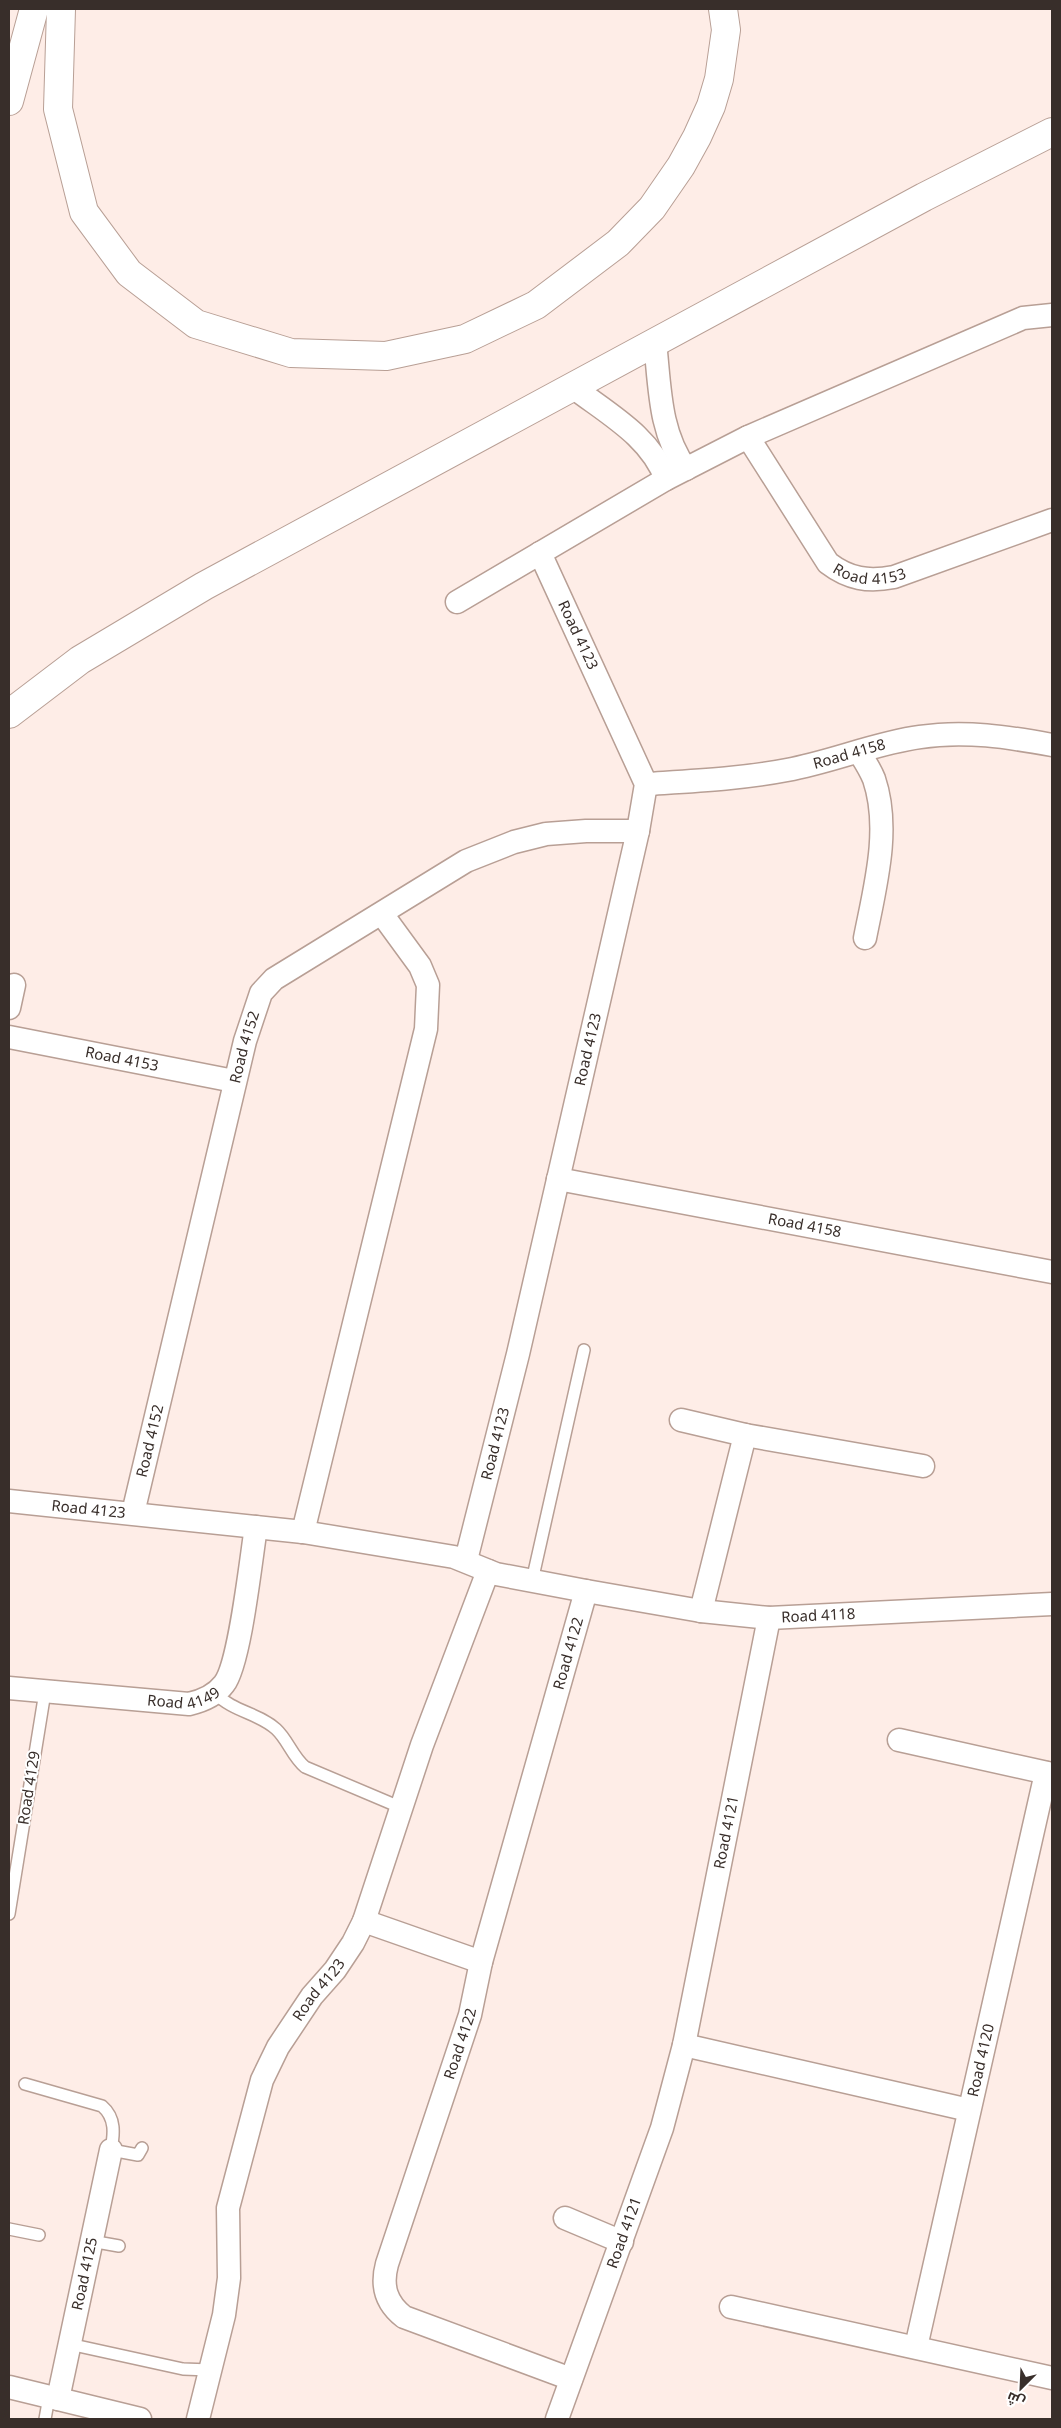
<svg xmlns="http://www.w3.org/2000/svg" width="1061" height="2428" viewBox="0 0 1061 2428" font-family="'Noto Sans',Cairo,sans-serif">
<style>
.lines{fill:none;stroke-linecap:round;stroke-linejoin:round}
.service-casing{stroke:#b89f95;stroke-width:14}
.minor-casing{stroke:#b89f95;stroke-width:25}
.primary-casing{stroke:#b89f95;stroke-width:30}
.motorway-casing{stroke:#b89f95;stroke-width:30}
.service{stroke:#fff;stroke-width:11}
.minor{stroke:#fff;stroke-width:22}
.primary{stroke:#fff;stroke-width:28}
.motorway{stroke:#fff;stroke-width:28}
.labels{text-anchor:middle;stroke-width:4;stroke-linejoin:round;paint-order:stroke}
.street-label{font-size:15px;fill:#382e2a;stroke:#fff}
</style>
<rect width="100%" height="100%" fill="#feede7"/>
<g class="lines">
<defs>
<path id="service" d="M532 1581 584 1350
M215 1693C233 1712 259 1713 276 1729 288 1740 292 1756 305 1767L402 1808
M9 1914 45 1692
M25 2084 102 2106C116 2118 114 2134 111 2150L138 2155 142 2148
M9 2229 39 2235
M91 2241 119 2246
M69 2344 183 2369 210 2370
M45 2419 49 2397"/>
<g id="minor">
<path d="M655 342C660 387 659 432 686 469"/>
<path d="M573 387C608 414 650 436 666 479"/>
<path id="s1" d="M748 437 828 563C849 579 868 582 894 577L1052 520"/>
<path d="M457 602 666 479 748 437 1023 318 1052 315"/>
<path d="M859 752C864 760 870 769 874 779 891 829 875 887 865 938"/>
<path id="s2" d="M646 784C693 781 740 779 787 770 832 762 875 743 920 737 965 730 1008 737 1052 745"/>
<path d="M9 1008 14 985"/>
<path id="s3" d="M9 1037 234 1081"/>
<path id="s4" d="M558 1179 1052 1272"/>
<path d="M681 1420 745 1435 923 1466"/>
<path id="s5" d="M9 1501 303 1532 454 1557 496 1574 586 1591 701 1611 769 1618 1052 1604"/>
<path id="s6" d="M133 1513 245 1041 261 993 274 979 466 861 514 842 546 834 586 831H638"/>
<path d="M303 1532 426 1029 428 985 420 966 382 914"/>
<path id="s7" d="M466 1560 518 1354 638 831 646 784 540 553"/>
<path d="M701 1611 745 1435"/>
<path id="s8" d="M9 1688 189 1704C202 1701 215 1696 224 1684 240 1664 251 1558 256 1527"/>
<path d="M899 1740 1052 1774"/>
<path d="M364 1921 481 1962"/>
<path d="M684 2045 969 2110"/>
<path d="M565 2218 622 2242"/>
<path d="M731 2307 1052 2378"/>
<path id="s9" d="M916 2347 1046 1773"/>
<path id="s10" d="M571 2379 404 2317C386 2303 381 2286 387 2264L470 2015 481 1962 586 1591"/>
<path d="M9 2387 140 2419"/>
<path id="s11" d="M58 2399 111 2150"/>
<path id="s12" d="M198 2419 224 2315 229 2278 228 2208 262 2080 278 2047 312 1996 335 1970 353 1943 364 1921 422 1745 488 1571"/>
<path id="s13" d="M557 2419 662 2128 684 2045 769 1618"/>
</g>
<path id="primary" d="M9 101 34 9"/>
<path id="motorway" d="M61 9 58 109 84 212 129 273 196 324 291 353 386 356 465 339 536 305 618 243 652 208 681 166 697 137 711 106 719 79 726 30 723 9
M9 714 80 660 204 586 924 197 1052 132"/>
</defs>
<use href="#service" class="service-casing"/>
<use href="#minor" class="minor-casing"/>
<use href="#primary" class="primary-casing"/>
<use href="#motorway" class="motorway-casing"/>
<use href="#service" class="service"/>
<use href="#minor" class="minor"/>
<use href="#primary" class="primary"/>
<use href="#motorway" class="motorway"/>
</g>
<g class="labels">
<g class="street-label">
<text dy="5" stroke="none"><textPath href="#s1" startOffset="194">Road 4153</textPath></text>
<text transform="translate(578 635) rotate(65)" y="5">Road 4123</text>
<text dy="5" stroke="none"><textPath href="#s2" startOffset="206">Road 4158</textPath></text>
<text dy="5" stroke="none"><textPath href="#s6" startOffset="479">Road 4152</textPath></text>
<text dy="5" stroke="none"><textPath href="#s7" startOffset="525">Road 4123</textPath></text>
<text dy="5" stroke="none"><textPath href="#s3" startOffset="115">Road 4153</textPath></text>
<text dy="5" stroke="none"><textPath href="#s4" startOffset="251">Road 4158</textPath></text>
<text dy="5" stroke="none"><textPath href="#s6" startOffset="74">Road 4152</textPath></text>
<text dy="5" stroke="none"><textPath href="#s7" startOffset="120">Road 4123</textPath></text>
<text dy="5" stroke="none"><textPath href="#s5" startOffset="80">Road 4123</textPath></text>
<text dy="5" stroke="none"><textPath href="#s5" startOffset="820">Road 4118</textPath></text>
<text dy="5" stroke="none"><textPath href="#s10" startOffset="875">Road 4122</textPath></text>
<text dy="5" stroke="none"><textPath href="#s8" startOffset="176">Road 4149</textPath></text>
<text transform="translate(29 1788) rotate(-81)" y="5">Road 4129</text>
<text dy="5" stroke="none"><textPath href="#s13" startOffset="612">Road 4121</textPath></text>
<text dy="5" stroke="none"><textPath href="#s12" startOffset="454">Road 4123</textPath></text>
<text dy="5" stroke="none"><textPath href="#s10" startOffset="470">Road 4122</textPath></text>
<text dy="5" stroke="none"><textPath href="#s9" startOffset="294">Road 4120</textPath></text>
<text dy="5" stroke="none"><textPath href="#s13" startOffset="198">Road 4121</textPath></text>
<text dy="5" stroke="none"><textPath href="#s11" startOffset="128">Road 4125</textPath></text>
</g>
</g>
<rect width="1061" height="2428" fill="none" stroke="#382e2a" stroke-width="20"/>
<g transform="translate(1021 2388) rotate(204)" stroke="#ffffff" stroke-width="4" paint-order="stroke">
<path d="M0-4L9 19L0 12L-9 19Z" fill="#382e2a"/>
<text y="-8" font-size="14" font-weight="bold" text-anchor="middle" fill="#382e2a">ش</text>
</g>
</svg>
